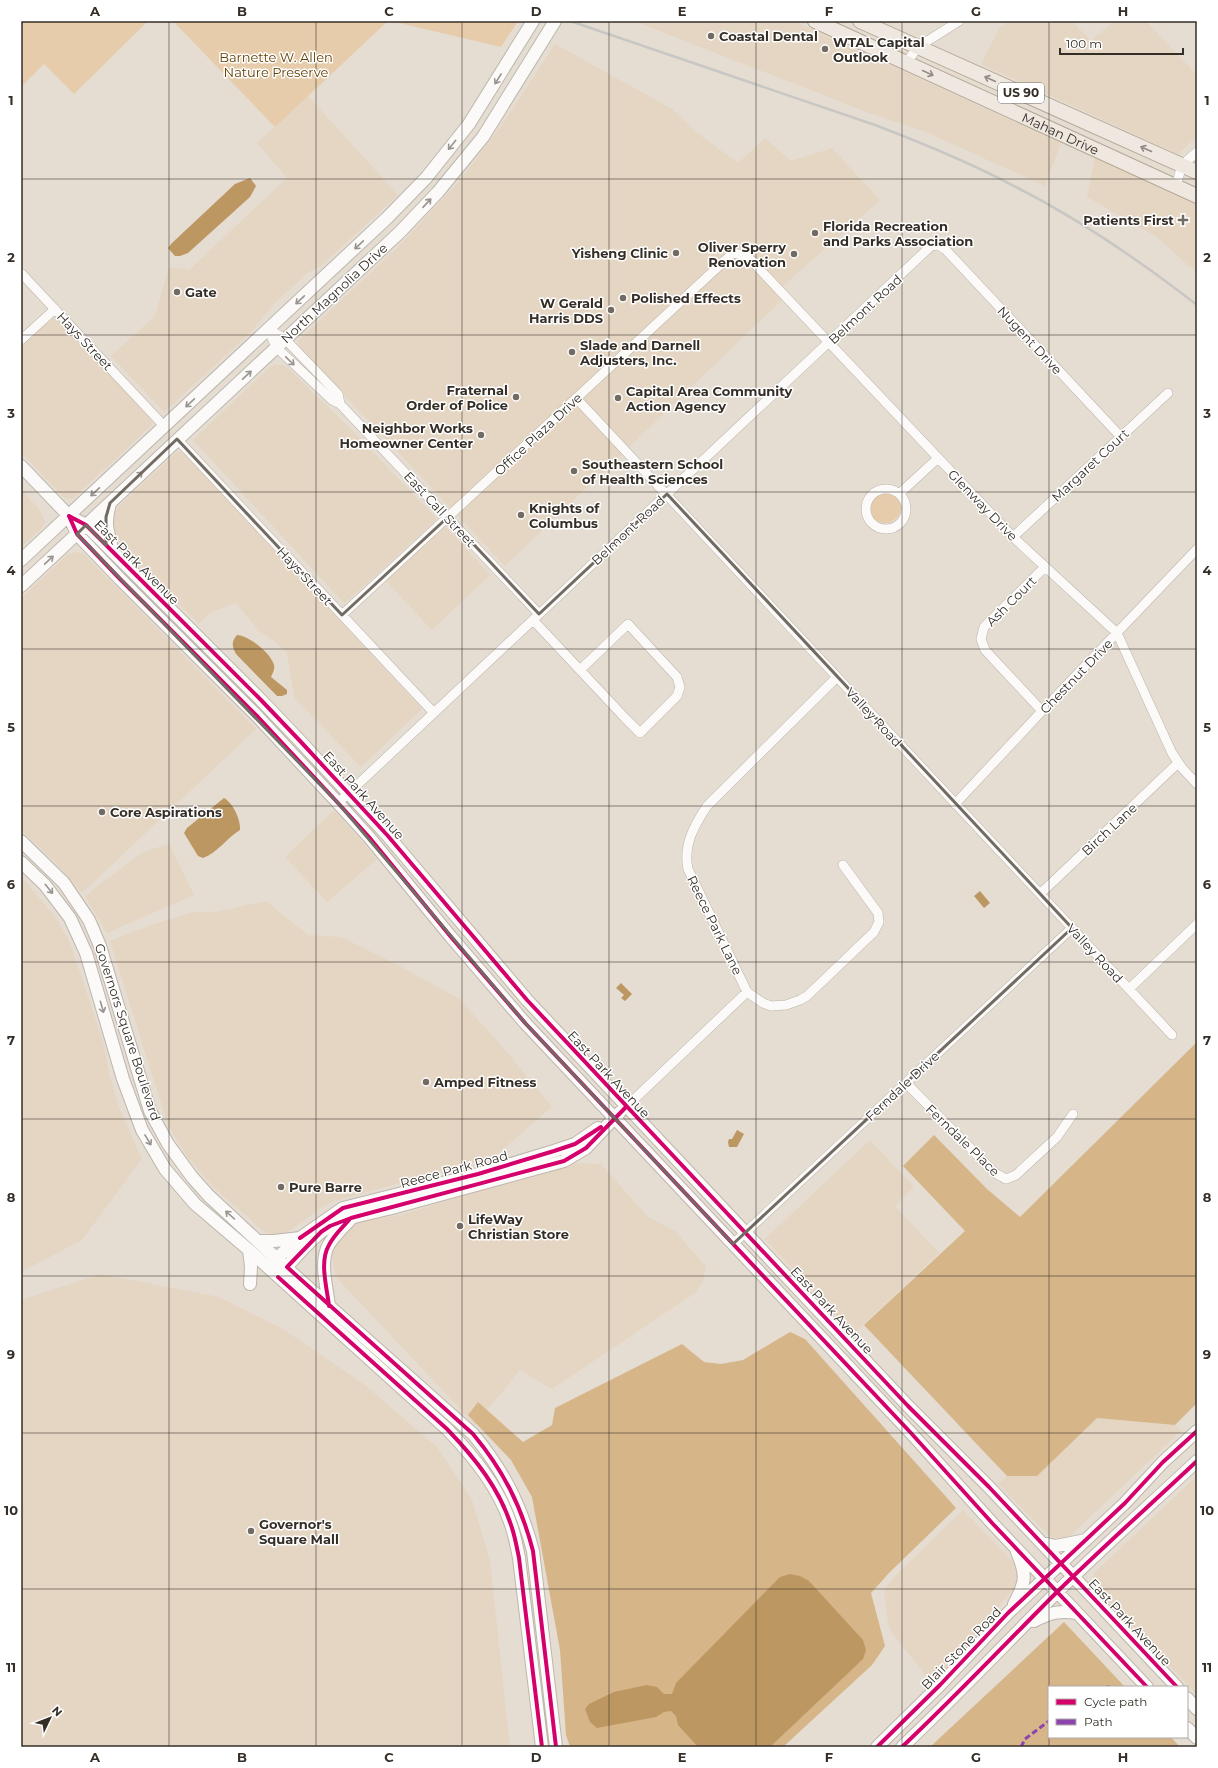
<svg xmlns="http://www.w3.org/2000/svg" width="1218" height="1768" viewBox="0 0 1218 1768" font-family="Montserrat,sans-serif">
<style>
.built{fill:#e5d6c3}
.green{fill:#e6ccab}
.forest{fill:#d6b589}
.water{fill:#bd9761}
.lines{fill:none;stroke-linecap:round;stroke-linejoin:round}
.street-casing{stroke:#bcb6ad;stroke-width:10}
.secondary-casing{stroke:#bcb6ad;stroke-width:14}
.primary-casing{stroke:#b6a896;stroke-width:16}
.street{stroke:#fbfaf8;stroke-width:9}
.secondary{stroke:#fbfaf8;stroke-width:12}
.primary{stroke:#eee8e0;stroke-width:14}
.rail{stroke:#c9c7c4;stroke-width:2.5}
.quiet{stroke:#8e44ad;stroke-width:3;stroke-dasharray:6 3;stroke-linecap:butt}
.cycleway-casing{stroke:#fff;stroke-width:6}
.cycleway{stroke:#d6006c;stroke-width:4}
.oneway{stroke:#918b84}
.oneway2{stroke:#989490}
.marked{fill:none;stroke:#726b63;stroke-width:3;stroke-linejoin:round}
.grid{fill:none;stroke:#342e27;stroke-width:1;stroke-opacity:0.55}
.poi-dot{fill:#726b63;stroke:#fff;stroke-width:1.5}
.labels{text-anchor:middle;stroke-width:3;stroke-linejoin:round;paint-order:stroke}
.shield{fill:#fff;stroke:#716d68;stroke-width:1}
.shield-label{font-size:12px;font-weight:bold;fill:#342e27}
.poi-label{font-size:13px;font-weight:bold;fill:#342e27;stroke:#fff;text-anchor:start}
.park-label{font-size:13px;fill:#644105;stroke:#fff}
.street-label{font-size:13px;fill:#342e27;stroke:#fff}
.neatline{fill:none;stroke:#342e27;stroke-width:1.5}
.grid-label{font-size:13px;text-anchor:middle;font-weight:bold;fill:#342e27}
</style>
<rect width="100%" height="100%" fill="#e5dcd2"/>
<path class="built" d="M634 21H793L1061 143 1045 186 926 132 869 113Z
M1009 21H1072L1091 41 1114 21H1146L1197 75V137L1178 154 981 64 1000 27Z
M555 44 672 109 696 132 738 163 765 138 791 161 832 148 880 200 775 293 782 300 505 566 301 349 298 341 396 249 457 184 504 122Z
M308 96 398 195 322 265 307 273 274 304 251 332 164 412 111 356 155 316 169 267 189 270 287 178 257 143Z
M1095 157 1197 204V273L1157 237 1087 197Z
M57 318 61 320 150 418 152 422V425L72 499 63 497 21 452V347L51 319Z
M275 365H282L288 368 357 435 436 518 435 521 345 603 343 602 193 440 270 367Z
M178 451 184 453 422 709 361 767 294 697 287 653 274 641 259 631 236 603 211 612 199 624 164 589 114 535 113 523 114 514 118 507Z
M21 490 39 509 45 521 42 528 21 547Z
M446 527 490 575 432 630 386 581 443 528Z
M75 552 84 554 256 729 82 893 53 860 21 830V598L67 555Z
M334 810 360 839 377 859 327 902 285 857Z
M169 844 194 895 107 933 85 896 143 852Z
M21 877 54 915 69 940 103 1041 109 1073 120 1110 142 1159 82 1240 21 1272Z
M266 901 308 935 341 937 398 965 459 999 501 1045 552 1107 493 1158 455 1167 332 1202 321 1208 286 1233 275 1234 266 1233 213 1187 187 1156 168 1125 110 941 151 925 194 912H215Z
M870 1140 914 1187 895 1206 939 1253 853 1334 765 1239Z
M578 1163 601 1164 648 1217 675 1231 706 1267 703 1281 695 1293 552 1389 520 1370 475 1425 336 1277 332 1256 337 1238 356 1222 401 1215 482 1190Z
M101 1274 219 1297 283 1329 365 1385 437 1447 472 1500 490 1561 510 1747H21V1300Z
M1097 1418 1175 1425 1181 1431 1071 1535 1063 1539 1051 1537 998 1484 1007 1476H1037Z
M1197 1476V1695L1098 1589 1093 1579 1094 1573Z
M963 1510 1013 1562 1017 1568 1018 1579 1014 1588 973 1637 955 1658 931 1682 892 1633 888 1623 884 1590 895 1576Z"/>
<path class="green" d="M21 21H148L74 94 44 64 21 87Z
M173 21H388L275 127Z
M391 21H518L501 47Z
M869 507a16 16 0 1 1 32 0a16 16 0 1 1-32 0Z"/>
<path class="forest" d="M1197 1042V1403L1175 1425 1097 1418 1037 1476H1007L864 1325 965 1231 903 1166 934 1135 987 1189 1020 1217Z
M790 1332 805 1339 956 1508 889 1573 871 1593 885 1646 872 1665 783 1747H570L566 1735 560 1650 532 1497 511 1460 468 1415 478 1402 523 1442 552 1425 555 1408 682 1344 704 1362 721 1364 743 1360Z
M1064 1622 1125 1687H1049V1737H1171L1180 1747H930Z"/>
<path class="water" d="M250 178 256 186 250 197 188 253 180 256H175L168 248 172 243 235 184Z
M237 635C248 635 271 653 274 665 275 670 273 672 271 677L287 690V694L282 696H277L236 654C232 646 231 642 237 635Z
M224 798C233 803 241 820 240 830 227 838 217 853 203 858L198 856 184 833 187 828Z
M980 891 990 903 984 908 974 896Z
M621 983 632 994 625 1001 621 998 624 995 616 988Z
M737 1130 744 1134 737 1147H729L728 1142 729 1139H732Z
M790 1574 800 1576 809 1581 863 1640 866 1650 863 1659 770 1747H698L678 1725 676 1716 671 1711 664 1712 656 1717 597 1728 590 1722 585 1709 589 1704 614 1692 647 1685 657 1687 664 1694H672L676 1683 780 1577Z"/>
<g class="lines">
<defs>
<path id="street" d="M906 63 918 47 959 21
M1176 186 1182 165 1197 152
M21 273 165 427
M268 329 276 347 332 400 340 404 539 614
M268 329 285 339 338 394 340 404
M21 340 55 309
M576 398 1172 1035
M177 439 434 713
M866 509a20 20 0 1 1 40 0a20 20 0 1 1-40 0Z
M899 494 938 458
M1013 537 1168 393
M342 615 733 253 747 256 750 259 1013 537 1117 633 1172 753 1182 768 1197 784
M533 620 626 719 640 733 677 696 680 687 677 677 628 624 580 670
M837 677 707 806C694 826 683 845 688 869L747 992 763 1003 771 1006 786 1005 800 1000 807 996 874 932 879 922 878 913 843 865
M1042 711 985 650 981 639 984 627 1045 567
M338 803 931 246 938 245 945 249 1121 437
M955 804 1042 711 1197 549
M1040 894 1178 763
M1129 989 1197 924
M906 1083 995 1173 1006 1179 1016 1175 1057 1137 1073 1114
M626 1107 747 992
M733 1244 1072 928"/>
<path id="secondary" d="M21 466 69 516 77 534 120 579 258 717 338 803 369 837 451 937 526 1024 911 1433 993 1524 1147 1687
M110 504C104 524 108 532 113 552
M69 516 86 525 261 700 301 742 388 836 527 1000 908 1406 989 1487 1177 1687
M21 560 387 218 426 178 469 124 533 21
M21 586 400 232 438 192 483 137 555 21
M21 841 64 883 89 920 100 946 150 1111 168 1144 192 1177 209 1196 292 1273 473 1434C503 1470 521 1505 533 1551L556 1747
M21 862 45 885 70 918 86 953 123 1079 142 1130 165 1169 195 1204 249 1250 447 1429C475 1458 500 1489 512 1528 515 1537 517 1548 519 1558L542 1747
M259 1241H274L300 1238
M249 1250 251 1267 250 1284
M271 1263 300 1238 343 1208 478 1174 554 1151 575 1144 598 1128
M281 1273C294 1259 306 1244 321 1232 341 1217 368 1214 392 1208L564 1161 586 1148 620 1112
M329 1306C327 1287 319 1261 329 1244 335 1235 342 1228 350 1220
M1042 1543 1056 1546 1086 1540
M1014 1604C1026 1582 1027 1575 1017 1552
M1034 1621C1049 1613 1060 1610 1077 1613
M1187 1698 1197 1709
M1187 1728 1197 1738
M877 1747 940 1685 1008 1613 1125 1503 1163 1462 1197 1431
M902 1747C955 1697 1006 1643 1058 1591 1103 1547 1151 1504 1197 1461"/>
<g id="primary">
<path id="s1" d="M815 21 1197 196"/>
<path d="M860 21 1197 172"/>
</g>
</defs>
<use href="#street" class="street-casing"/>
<use href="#secondary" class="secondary-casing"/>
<use href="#primary" class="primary-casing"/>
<use href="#street" class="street"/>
<use href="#secondary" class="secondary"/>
<use href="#primary" class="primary"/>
<path class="rail" d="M570 21 875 125C922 143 969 162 1014 186 1079 219 1139 260 1197 305"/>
<path class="quiet" d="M1106 1687H1110
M1021 1747 1025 1739 1049 1721"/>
<defs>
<path id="cycleway" d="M69 516 86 525 261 700 301 742 388 836 527 1000 908 1406 989 1487 1177 1687
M69 516 77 534 120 579 258 717 338 803 369 837 451 937 526 1024 911 1433 993 1524 1147 1687
M300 1238 343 1208 478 1174 554 1151 575 1144 601 1127
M278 1277 447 1429C475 1458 500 1489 512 1528 515 1537 517 1548 519 1558L542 1747
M329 1306C327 1287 319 1262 329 1245 334 1235 342 1228 349 1220
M556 1747 533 1551C521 1505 503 1470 473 1434L287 1267 321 1232 330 1226 351 1218 564 1161 586 1148 626 1107
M877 1747 940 1685 1008 1613 1125 1503 1163 1462 1197 1431
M902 1747C955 1697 1006 1643 1058 1591 1103 1547 1151 1504 1197 1461"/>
</defs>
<use href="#cycleway" class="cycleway-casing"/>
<use href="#cycleway" class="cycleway"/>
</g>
<defs><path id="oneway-shaft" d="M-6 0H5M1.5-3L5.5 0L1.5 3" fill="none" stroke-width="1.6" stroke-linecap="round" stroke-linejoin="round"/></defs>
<g class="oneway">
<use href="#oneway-shaft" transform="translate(928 73) rotate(25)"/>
<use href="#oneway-shaft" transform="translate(990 79) rotate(-156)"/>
<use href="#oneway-shaft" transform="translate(1146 149) rotate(-156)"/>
</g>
<g class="oneway2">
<use href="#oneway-shaft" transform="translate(498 79) rotate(122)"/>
<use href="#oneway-shaft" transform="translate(452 145) rotate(129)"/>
<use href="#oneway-shaft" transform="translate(427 203) rotate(-47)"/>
<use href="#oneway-shaft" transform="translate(359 245) rotate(137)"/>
<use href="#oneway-shaft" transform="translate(300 300) rotate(137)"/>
<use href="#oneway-shaft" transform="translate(290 361) rotate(44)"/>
<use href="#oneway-shaft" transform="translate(247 375) rotate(-43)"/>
<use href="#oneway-shaft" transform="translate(190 403) rotate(137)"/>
<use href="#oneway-shaft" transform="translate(138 476) rotate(-43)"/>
<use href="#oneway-shaft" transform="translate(95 492) rotate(137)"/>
<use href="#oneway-shaft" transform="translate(49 560) rotate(-43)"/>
<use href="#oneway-shaft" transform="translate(49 889) rotate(51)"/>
<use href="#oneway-shaft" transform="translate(102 1007) rotate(74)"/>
<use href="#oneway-shaft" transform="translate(148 1140) rotate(59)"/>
<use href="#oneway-shaft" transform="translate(230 1215) rotate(-138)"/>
</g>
<path class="marked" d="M177 439 342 615 448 517 539 614 667 494 1072 928 733 1244 526 1024 338 803 77 534 86 525 106 545V517L110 503Z"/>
<path class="grid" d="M169 21V1747M316 21V1747M462 21V1747M609 21V1747M756 21V1747M902 21V1747M1049 21V1687M21 179H1197M21 335H1197M21 492H1197M21 649H1197M21 806H1197M21 962H1197M21 1119H1197M21 1276H1197M21 1433H1197M21 1589H1197M1049 1737V1747"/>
<g class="poi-dot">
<circle cx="711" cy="36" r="4"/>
<circle cx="825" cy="49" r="4"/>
<path d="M1181 214h4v4h4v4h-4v4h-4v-4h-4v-4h4z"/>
<circle cx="815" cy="233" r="4"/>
<circle cx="676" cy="253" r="4"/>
<circle cx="794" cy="254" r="4"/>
<circle cx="177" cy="292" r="4"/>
<circle cx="623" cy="298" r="4"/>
<circle cx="611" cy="310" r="4"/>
<circle cx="572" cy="352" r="4"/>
<circle cx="516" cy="397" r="4"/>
<circle cx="618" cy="398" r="4"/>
<circle cx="481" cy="435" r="4"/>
<circle cx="574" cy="471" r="4"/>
<circle cx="521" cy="515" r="4"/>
<circle cx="102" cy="812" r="4"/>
<circle cx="426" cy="1082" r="4"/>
<circle cx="281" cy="1187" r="4"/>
<circle cx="460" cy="1226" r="4"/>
<circle cx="251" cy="1531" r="4"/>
</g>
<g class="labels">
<rect class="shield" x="998" y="83" width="46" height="20" rx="3"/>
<g class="shield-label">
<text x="1021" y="97">US 90</text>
</g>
<g class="poi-label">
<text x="719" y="41">Coastal Dental</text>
<text x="833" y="47">WTAL Capital<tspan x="833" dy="15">Outlook</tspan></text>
<text x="1174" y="225" text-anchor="end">Patients First</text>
<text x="823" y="231">Florida Recreation<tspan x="823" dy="15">and Parks Association</tspan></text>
<text x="786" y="252" text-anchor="end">Oliver Sperry<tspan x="786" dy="15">Renovation</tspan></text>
<text x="668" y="258" text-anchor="end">Yisheng Clinic</text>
<text x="185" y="297">Gate</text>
<text x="631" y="303">Polished Effects</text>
<text x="603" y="308" text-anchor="end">W Gerald<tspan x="603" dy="15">Harris DDS</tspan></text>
<text x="580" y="350">Slade and Darnell<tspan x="580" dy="15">Adjusters, Inc.</tspan></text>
<text x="508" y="395" text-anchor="end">Fraternal<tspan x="508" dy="15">Order of Police</tspan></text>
<text x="626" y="396">Capital Area Community<tspan x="626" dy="15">Action Agency</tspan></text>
<text x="473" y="433" text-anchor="end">Neighbor Works<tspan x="473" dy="15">Homeowner Center</tspan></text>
<text x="582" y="469">Southeastern School<tspan x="582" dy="15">of Health Sciences</tspan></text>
<text x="529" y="513">Knights of<tspan x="529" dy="15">Columbus</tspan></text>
<text x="110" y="817">Core Aspirations</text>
<text x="434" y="1087">Amped Fitness</text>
<text x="289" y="1192">Pure Barre</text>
<text x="468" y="1224">LifeWay<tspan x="468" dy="15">Christian Store</tspan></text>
<text x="259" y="1529">Governor's<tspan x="259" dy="15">Square Mall</tspan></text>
</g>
<g class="park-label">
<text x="276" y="62">Barnette W. Allen<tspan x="276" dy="15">Nature Preserve</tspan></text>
</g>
<g class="street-label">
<text dy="5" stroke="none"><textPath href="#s1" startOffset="270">Mahan Drive</textPath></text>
<text transform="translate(334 293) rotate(-43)" y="5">North Magnolia Drive</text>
<text transform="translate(865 309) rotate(-43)" y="5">Belmont Road</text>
<text transform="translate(1030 340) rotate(47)" y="5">Nugent Drive</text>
<text transform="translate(85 341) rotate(47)" y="5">Hays Street</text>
<text transform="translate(538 434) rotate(-43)" y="5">Office Plaza Drive</text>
<text transform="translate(1090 465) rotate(-43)" y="5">Margaret Court</text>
<text transform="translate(983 505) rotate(46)" y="5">Glenway Drive</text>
<text transform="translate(440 509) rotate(47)" y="5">East Call Street</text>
<text transform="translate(628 530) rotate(-43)" y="5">Belmont Road</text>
<text transform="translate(137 562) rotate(45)" y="5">East Park Avenue</text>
<text transform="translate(305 576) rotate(47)" y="5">Hays Street</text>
<text transform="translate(1011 601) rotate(-45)" y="5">Ash Court</text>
<text transform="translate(1076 676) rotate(-46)" y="5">Chestnut Drive</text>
<text transform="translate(874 717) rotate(47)" y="5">Valley Road</text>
<text transform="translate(364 795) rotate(48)" y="5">East Park Avenue</text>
<text transform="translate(1109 829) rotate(-43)" y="5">Birch Lane</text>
<text transform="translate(715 925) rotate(64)" y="5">Reece Park Lane</text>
<text transform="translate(1095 953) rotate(47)" y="5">Valley Road</text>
<text transform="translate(128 1032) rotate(72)" y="5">Governors Square Boulevard</text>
<text transform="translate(609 1074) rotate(47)" y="5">East Park Avenue</text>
<text transform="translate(902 1086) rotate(-43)" y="5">Ferndale Drive</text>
<text transform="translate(963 1140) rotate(44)" y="5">Ferndale Place</text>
<text transform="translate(454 1169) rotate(-15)" y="5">Reece Park Road</text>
<text transform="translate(832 1310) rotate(47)" y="5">East Park Avenue</text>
<text transform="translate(1130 1622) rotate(47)" y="5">East Park Avenue</text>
<text transform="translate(961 1648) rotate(-46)" y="5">Blair Stone Road</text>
</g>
</g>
<rect width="1218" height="1768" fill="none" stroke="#ffffff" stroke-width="44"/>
<rect x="1048" y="1686" width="140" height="52" fill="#ffffff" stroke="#aeaba9"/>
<rect x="1056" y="1699" width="20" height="6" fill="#d6006c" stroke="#aeaba9"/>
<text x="1084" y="1706" font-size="12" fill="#342e27">Cycle path</text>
<rect x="1056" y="1719" width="20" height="6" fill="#8e44ad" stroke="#aeaba9"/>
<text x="1084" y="1726" font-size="12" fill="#342e27">Path</text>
<g transform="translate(50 1718) rotate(47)" stroke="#ffffff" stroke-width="3" paint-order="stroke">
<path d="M0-3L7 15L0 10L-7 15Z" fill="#342e27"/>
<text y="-6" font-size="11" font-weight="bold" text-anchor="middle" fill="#342e27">N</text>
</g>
<path d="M1060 48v6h123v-6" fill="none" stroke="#342e27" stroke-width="2"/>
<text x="1066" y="48" font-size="12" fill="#342e27" stroke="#ffffff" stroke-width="3" paint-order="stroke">100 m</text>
<rect x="22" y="22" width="1174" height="1724" class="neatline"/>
<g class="grid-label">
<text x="95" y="16">A</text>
<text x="242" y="16">B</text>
<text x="389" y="16">C</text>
<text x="536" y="16">D</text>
<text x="682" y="16">E</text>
<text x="829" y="16">F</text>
<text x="976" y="16">G</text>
<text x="1123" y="16">H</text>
<text x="11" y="105">1</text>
<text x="1207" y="105">1</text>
<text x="11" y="262">2</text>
<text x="1207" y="262">2</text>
<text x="11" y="418">3</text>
<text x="1207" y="418">3</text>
<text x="11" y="575">4</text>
<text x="1207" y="575">4</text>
<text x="11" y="732">5</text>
<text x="1207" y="732">5</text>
<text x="11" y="889">6</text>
<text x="1207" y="889">6</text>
<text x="11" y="1045">7</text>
<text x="1207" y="1045">7</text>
<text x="11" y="1202">8</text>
<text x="1207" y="1202">8</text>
<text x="11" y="1359">9</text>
<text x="1207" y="1359">9</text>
<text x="11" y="1515">10</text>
<text x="1207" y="1515">10</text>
<text x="11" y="1672">11</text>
<text x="1207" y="1672">11</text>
<text x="95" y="1762">A</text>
<text x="242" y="1762">B</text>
<text x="389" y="1762">C</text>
<text x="536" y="1762">D</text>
<text x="682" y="1762">E</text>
<text x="829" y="1762">F</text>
<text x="976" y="1762">G</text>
<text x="1123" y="1762">H</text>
</g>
</svg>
